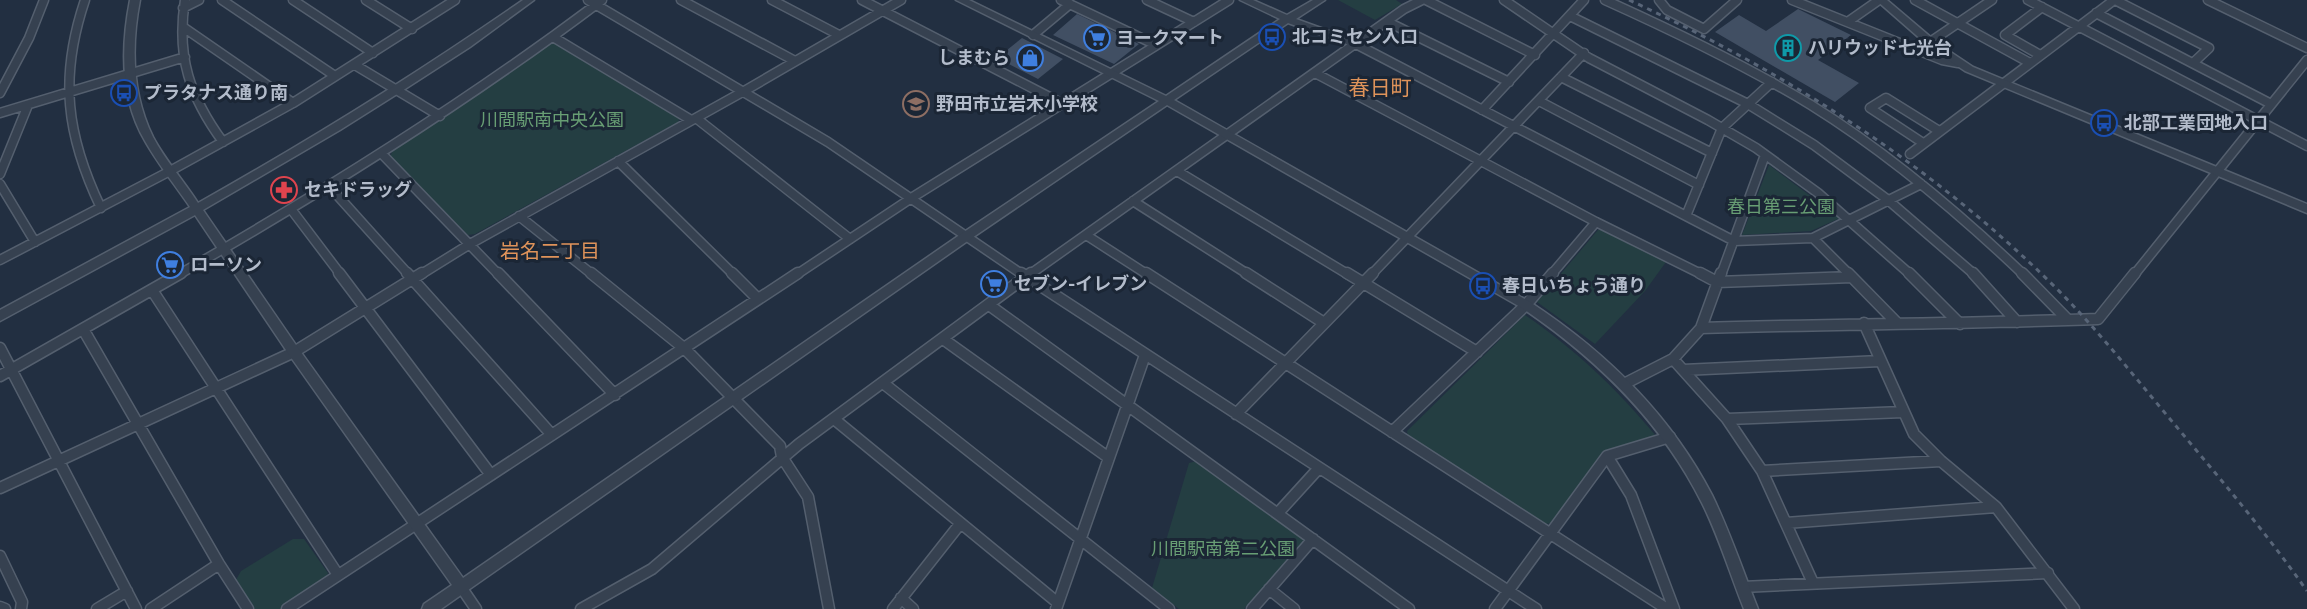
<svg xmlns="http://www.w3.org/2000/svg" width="2307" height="609" viewBox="0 0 2307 609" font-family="'Titillium Web','Noto Sans JP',sans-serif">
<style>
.green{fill:#243e42}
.building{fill:#414f63}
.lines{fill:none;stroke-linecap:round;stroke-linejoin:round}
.minor-far1-casing{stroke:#545f6e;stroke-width:11}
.minor-casing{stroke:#545f6e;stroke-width:13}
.tertiary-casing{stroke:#545f6e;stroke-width:3}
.minor-far1{stroke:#364150;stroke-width:8}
.minor{stroke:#364150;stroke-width:10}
.tertiary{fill:#364150;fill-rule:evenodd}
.rail{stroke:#586578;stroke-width:3;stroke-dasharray:5 5;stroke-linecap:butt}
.labels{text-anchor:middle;stroke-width:6;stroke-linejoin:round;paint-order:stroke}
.poi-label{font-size:18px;font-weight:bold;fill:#b3bccb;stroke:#1b2635;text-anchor:start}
.park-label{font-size:18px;fill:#689e74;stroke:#1b2635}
.neighbourhood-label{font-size:20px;fill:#df935a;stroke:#1b2635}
.quarter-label{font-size:21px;fill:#df935a;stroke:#1b2635}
</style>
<rect width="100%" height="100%" fill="#222f41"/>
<path class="green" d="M1338 0H1396L1402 4 1375 20Z
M556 43 680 118 678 122 475 234 468 235 390 157 393 150 549 44Z
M1769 165 1840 218 1811 231 1742 235Z
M1598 230H1604L1666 262 1645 291 1595 344 1537 302Z
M1525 315C1576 350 1616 388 1656 436L1602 454 1553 523 1544 524 1408 436 1407 431Z
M1197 461 1307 539 1244 609H1179L1152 588 1189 463Z
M293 539H304L328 573 325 581 282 609H254L236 580 241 571Z"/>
<path class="building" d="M1798 9 1851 35 1818 60 1859 83 1835 102 1715 32 1739 15 1766 31Z
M1077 14 1139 44 1114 64 1053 35Z
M1022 38 1063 59 1038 79 997 58Z"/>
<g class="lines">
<defs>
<path id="minor-far1" d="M85 0C59 77 66 135 101 208
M185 0C176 57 190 97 223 142
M222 0 335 76
M293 0 373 53
M366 0 412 29
M588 0 828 142 1023 275
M681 0 795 61
M772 0 839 35
M862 0 1063 104
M1061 0 1156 45
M1147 0 1194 22
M1426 0 1535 55
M1504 0 1589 58 1708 120 1756 148 1818 193 1911 275
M1605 0C1676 32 1745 65 1811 105 1888 153 1958 212 2024 275
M1659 0 1667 10 1704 29 1737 0
M1792 0 1942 60 1958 63
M1915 0 2030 63
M2028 0 2307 146
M2115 0 2209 48 2193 63
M2208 0 2307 48
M183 8 199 0
M2096 13 2271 104
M1570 16 1748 104 1814 145 1888 200 1975 275
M1849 21 1879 0
M1388 22 1509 82
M183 27 293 103
M1033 35 1070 4
M553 37 691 120
M1930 42 1992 0
M1356 44 1734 241 1813 238 1921 184
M2040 55 2005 35 2042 7
M355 65 440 116
M1315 73 1596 222 1703 275
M1561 77 1712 153
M0 93 29 38 44 0
M1539 101 1699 185
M1482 110 1584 0
M0 113 185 57
M696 118 850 239
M1923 143 1870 108 1886 98 1939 131
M382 154 499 275
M1910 154 2114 0
M618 161 734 275
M1177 171 1349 275
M0 174 28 105
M0 184 35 242
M329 186 409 275
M1133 201 1249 275
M291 209 341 275
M519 216 593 275
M1686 216 1722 128 1772 82
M1086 235 1148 275
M1813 238 1850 275
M0 260 170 171 293 103 455 0
M178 275C325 191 467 102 602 0
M420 275 470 244 746 90 901 0
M796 275 913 197 1229 0
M1029 275 1404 9 1422 0
M1371 275 1584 53
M1551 275 1596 222
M1721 275 1765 155
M2134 275 2307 60"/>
<path id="minor" d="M339 273 491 475
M407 273 552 435
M498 273 615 395
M591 273 685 349 780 446 782 457 808 497 829 609
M732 273 758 299
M1021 273 1536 609
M1146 273 1667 609
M1246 273 1324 323
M1347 273 1477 352
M1700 273 1717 282 1852 277
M1848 273 1897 323
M1909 273 1960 324
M1973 273 2017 322
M2022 273 2068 320
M152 290 338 575
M989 305 1409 609
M1864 323 1914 434 1941 461 1996 507 2074 609
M1701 328C1833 324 1966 324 2098 319L2135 273
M83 329 219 564 248 609
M943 339 1109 458
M0 348 136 609
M1673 359 1727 419 1762 471 1813 583
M1683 370 1880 361
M0 376 181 273
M883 383 1169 609
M1624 384 1673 359 1701 328 1721 273
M1236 414 1373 273
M834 419 1058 603
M1727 419 1903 412
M1392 432 1526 305 1553 273
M1607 456 1631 495 1674 609
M1762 471 1941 461
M0 488 294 352 422 273
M1278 513 1319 468
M1786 523 1996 507
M0 556 22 602 21 609
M461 587 476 609
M1742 587 2048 573
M1269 589 1294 609
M901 598 913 609
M0 607 5 609
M97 609 127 591
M151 609 219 564
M287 609 798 273
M581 609 652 569 799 444 1031 273
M893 609 960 524
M1056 609 1145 355
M1252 609 1313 539
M1495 609 1607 456 1670 437"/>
<path id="tertiary" d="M130 0H140C131 46 132 94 153 137 165 160 184 181 198 203 310 140 418 73 523 0H534L470 47 405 89 340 130 203 210 298 348 463 578 961 234 1159 101 956 0H969L1166 96 1280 19 1240 0H1253L1287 15 1313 0H1325L1296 19 1360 42V46H1352L1288 23 1174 100 1530 302C1606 352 1670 414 1712 495 1730 532 1743 571 1758 609H1744C1730 574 1719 537 1702 503 1661 421 1597 359 1522 308L1167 105 969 240 441 609H422L424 604 452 585 290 356 195 215 0 321V310L190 207C175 185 158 164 145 141 120 99 121 46 130 0Z
M1876 0H1887L1940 45 1973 67 2307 204V213L1965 71 1932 49Z"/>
</defs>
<use href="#minor-far1" class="minor-far1-casing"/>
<use href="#minor" class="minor-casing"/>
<use href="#tertiary" class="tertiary-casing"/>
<use href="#minor-far1" class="minor-far1"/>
<use href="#minor" class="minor"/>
<use href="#tertiary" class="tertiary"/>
<path class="rail" d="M1629 0C1787 73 1932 165 2056 288 2097 329 2133 375 2170 419 2217 475 2265 531 2307 591"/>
</g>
<defs>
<symbol id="bus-ring" viewBox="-11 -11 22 22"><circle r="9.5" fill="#1b2635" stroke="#1a4fb4" stroke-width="1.5"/><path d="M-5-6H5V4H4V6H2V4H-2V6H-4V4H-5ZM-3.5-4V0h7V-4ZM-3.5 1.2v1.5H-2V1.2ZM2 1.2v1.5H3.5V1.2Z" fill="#1a4fb4"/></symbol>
<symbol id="supermarket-ring" viewBox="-11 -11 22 22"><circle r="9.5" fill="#1b2635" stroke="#3f7fe0" stroke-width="1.5"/><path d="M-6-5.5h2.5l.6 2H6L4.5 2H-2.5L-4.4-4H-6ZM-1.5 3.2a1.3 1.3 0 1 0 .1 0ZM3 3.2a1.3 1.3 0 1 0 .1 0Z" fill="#3f7fe0"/></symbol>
<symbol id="building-ring" viewBox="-11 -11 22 22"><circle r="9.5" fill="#1b2635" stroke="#0f9aa8" stroke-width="1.5"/><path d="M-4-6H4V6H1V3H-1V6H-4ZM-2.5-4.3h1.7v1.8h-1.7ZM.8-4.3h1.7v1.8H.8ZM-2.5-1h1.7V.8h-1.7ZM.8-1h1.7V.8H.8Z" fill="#0f9aa8"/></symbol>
<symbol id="shop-ring" viewBox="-11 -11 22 22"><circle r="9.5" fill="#1b2635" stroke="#3f7fe0" stroke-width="1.5"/><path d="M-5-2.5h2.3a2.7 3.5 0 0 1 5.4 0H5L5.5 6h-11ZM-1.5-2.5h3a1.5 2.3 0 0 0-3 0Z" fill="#3f7fe0"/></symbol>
<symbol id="school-ring" viewBox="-11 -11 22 22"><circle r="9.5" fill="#1b2635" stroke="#8d6e63" stroke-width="1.5"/><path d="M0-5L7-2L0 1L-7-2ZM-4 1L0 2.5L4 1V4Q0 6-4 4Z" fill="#8d6e63"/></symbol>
<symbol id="pharmacy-ring" viewBox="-11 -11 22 22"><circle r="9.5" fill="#1b2635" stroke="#e0444e" stroke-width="1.5"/><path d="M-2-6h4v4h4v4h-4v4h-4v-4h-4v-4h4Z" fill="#e0444e"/></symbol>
</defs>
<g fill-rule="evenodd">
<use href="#bus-ring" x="1257" y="22" width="30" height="30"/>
<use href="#supermarket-ring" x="1082" y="23" width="30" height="30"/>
<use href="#building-ring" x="1773" y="33" width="30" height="30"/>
<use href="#shop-ring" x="1015" y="43" width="30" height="30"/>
<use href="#bus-ring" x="109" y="78" width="30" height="30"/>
<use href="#school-ring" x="901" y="89" width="30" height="30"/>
<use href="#bus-ring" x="2089" y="108" width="30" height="30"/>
<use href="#pharmacy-ring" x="269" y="175" width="30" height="30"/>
<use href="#supermarket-ring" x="155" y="250" width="30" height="30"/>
<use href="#supermarket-ring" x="979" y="269" width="30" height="30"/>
<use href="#bus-ring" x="1468" y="271" width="30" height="30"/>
</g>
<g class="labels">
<g class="poi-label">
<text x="1292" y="43">北コミセン入口</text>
<text x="1116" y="44">ヨークマート</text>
<text x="1808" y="54">ハリウッド七光台</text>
<text x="1010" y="64" text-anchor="end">しまむら</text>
<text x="144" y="99">プラタナス通り南</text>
<text x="936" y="110">野田市立岩木小学校</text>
<text x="2124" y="129">北部工業団地入口</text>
<text x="304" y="196">セキドラッグ</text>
<text x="190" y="271">ローソン</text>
<text x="1014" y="290">セブン-イレブン</text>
<text x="1502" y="292">春日いちょう通り</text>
</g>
<g class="park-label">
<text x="552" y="126">川間駅南中央公園</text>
<text x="1781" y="213">春日第三公園</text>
<text x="1223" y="555">川間駅南第二公園</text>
</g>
<g class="neighbourhood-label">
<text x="550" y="258">岩名二丁目</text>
</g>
<g class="quarter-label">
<text x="1380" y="95">春日町</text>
</g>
</g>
</svg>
